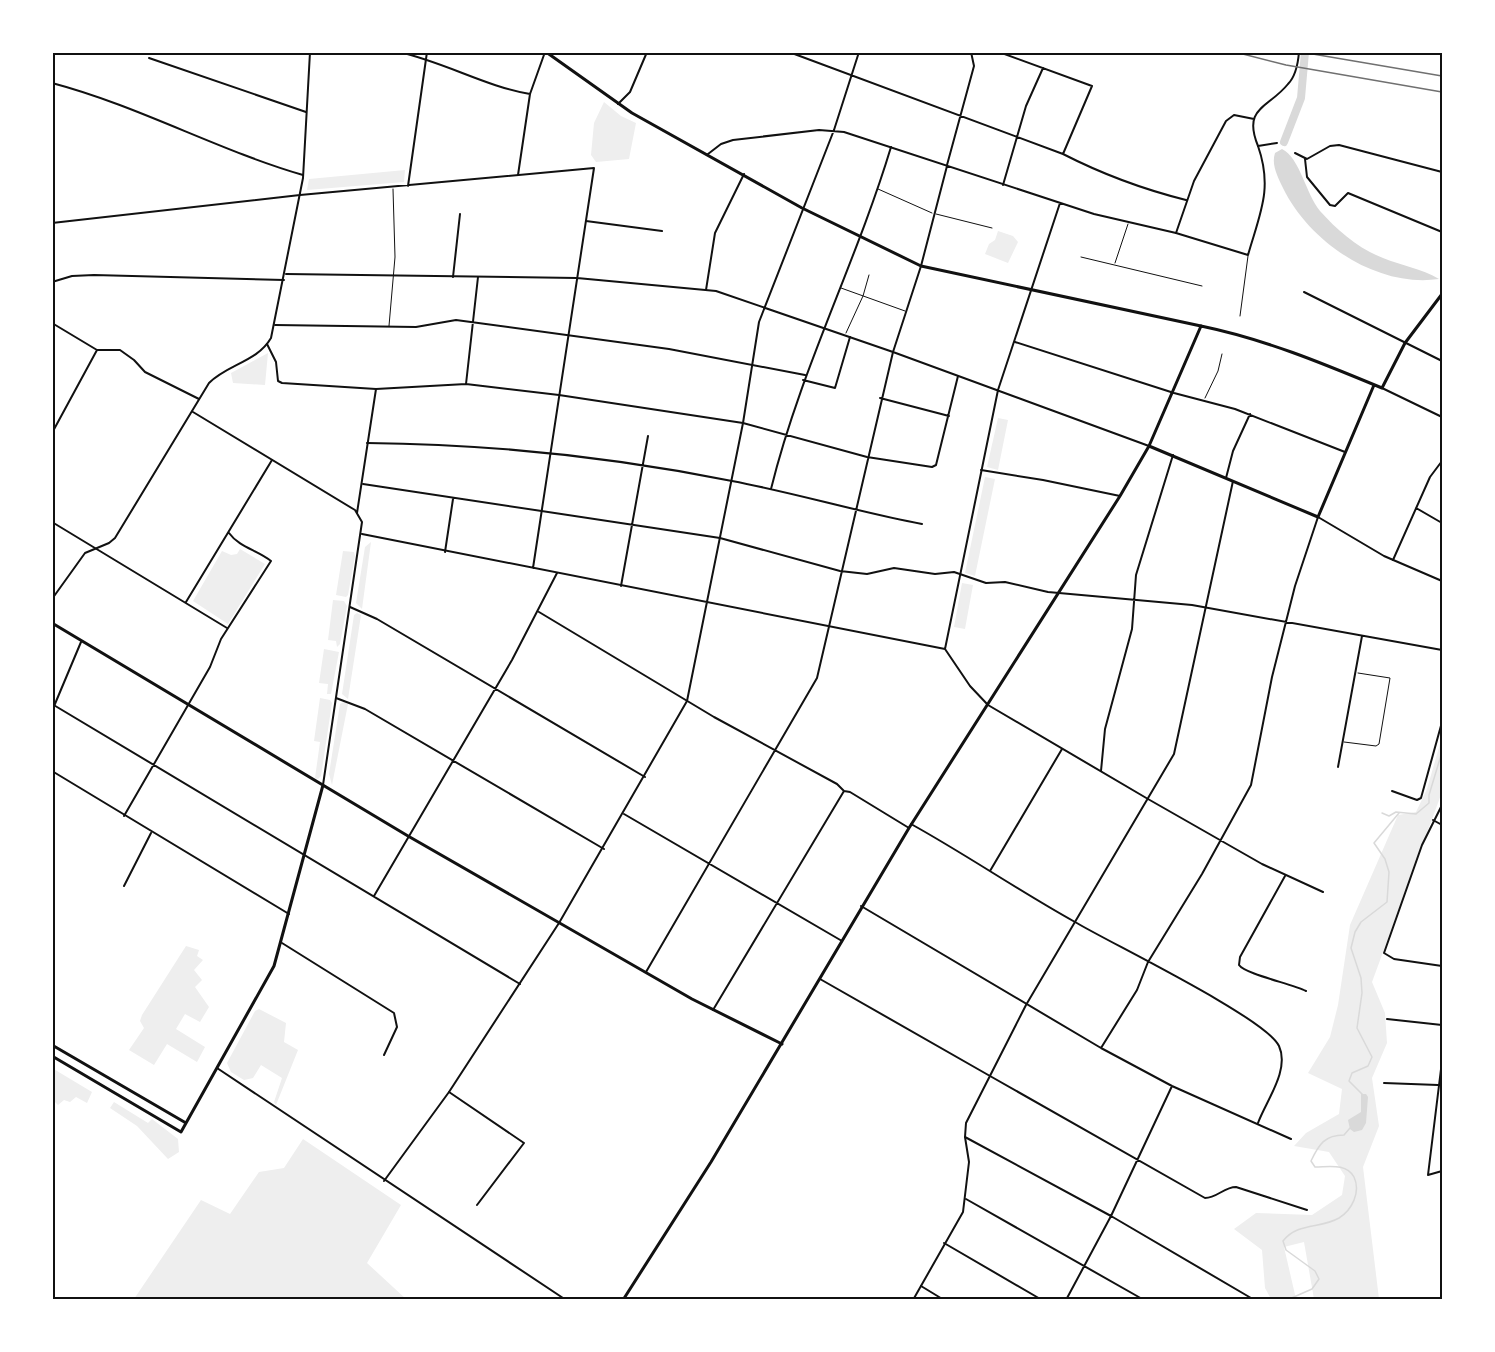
<svg xmlns="http://www.w3.org/2000/svg" width="1495" height="1352" viewBox="0 0 1495 1352" font-family="'Work Sans',sans-serif">
<style>
.green{fill:#eee}
.water{fill:#d9d9d9}
.lines{fill:none;stroke-linecap:round;stroke-linejoin:round}
.stream{stroke:#d9d9d9;stroke-width:1.5}
.river{stroke:#d9d9d9;stroke-width:8}
.service{stroke:#111;stroke-width:1}
.minor{stroke:#111;stroke-width:2}
.tertiary{stroke:#111;stroke-width:2}
.secondary{stroke:#111;stroke-width:3}
.primary{stroke:#111;stroke-width:3}
.rail{stroke:#707070;stroke-width:1.5}
.neatline{fill:none;stroke:#111;stroke-width:2}
</style>
<rect width="100%" height="100%" fill="#fff"/>
<path class="green" d="M604 102 621 116 636 123 629 159 596 162 591 155 594 123Z
M405 170 404 182 307 190 309 179Z
M998 231 1013 236 1018 242 1008 263 985 254 989 244 995 240Z
M268 353 265 385 233 383 231 373Z
M998 418 1008 420 998 470 987 467Z
M985 477 995 479 975 576 965 573Z
M371 542 362 609 356 603 365 547Z
M240 549 265 564 228 624 193 601 222 551 231 555 237 554Z
M343 551 354 552 355 556 348 595 346 597 336 595Z
M962 583 973 585 965 629 954 627Z
M333 600 344 601 347 606 340 644 337 647 336 641 328 640Z
M357 613 361 615 348 699 342 694 354 615Z
M324 649 339 652 331 694H327L328 684 319 683Z
M320 698 330 700 332 703 321 776 318 779 315 778 320 742 314 741Z
M344 702 348 704 332 785 329 774 340 704Z
M1442 737V792L1372 982 1385 1013 1387 1043 1372 1078 1379 1126 1363 1167 1379 1299H1314L1304 1242 1284 1247 1296 1299H1271L1265 1288 1262 1250 1234 1229 1256 1213 1312 1215 1342 1195 1345 1176 1329 1152 1294 1146 1306 1133 1339 1114 1342 1089 1308 1073 1330 1037 1338 1005 1350 925 1398 815 1416 812 1427 789Z
M186 946 199 950 197 956 203 960 194 970 202 980 195 987 209 1007 200 1022 185 1014 176 1029 205 1047 197 1062 167 1044 154 1065 129 1050 144 1028 140 1021 142 1015Z
M259 1009 286 1023 284 1042 298 1050 276 1105 274 1102 282 1078 261 1065 253 1078 244 1080 231 1072 227 1063 255 1011Z
M52 1068 92 1092 87 1103 76 1097 70 1102 64 1100 58 1105 53 1100Z
M114 1102 148 1123 152 1119 178 1139 179 1152 168 1159 137 1126 110 1108Z
M303 1139 401 1205 367 1263 406 1299H134L201 1200 230 1214 259 1172 284 1168Z"/>
<path class="water" d="M1282 149C1300 158 1306 194 1320 211 1337 230 1359 249 1383 258 1402 266 1421 268 1439 279 1377 288 1310 243 1283 188 1278 177 1271 165 1275 153Z
M1361 1094H1366L1368 1097 1366 1123 1362 1130 1354 1132 1350 1129 1348 1120 1361 1112Z"/>
<g class="lines">
<path class="stream" d="M1382 813 1389 816 1396 812 1416 814 1429 803V795L1442 752
M1363 1095 1349 1081 1352 1073 1368 1066 1372 1057 1357 1028 1362 993 1361 978 1351 948 1355 932 1361 922 1387 902 1389 872 1385 859 1374 843 1399 813
M1287 1300 1312 1289 1319 1279 1315 1271 1286 1250 1283 1241C1298 1222 1320 1229 1339 1218 1352 1210 1361 1192 1354 1177 1346 1163 1329 1167 1315 1167L1311 1161C1319 1144 1325 1135 1344 1135L1350 1128"/>
<path class="river" d="M1284 142 1301 98 1305 52"/>
<path class="service" d="M878 189 932 213
M936 214 992 228
M1081 257 1202 286
M1115 263 1128 224
M841 288 905 311
M1240 316 1248 256
M389 326 395 257 393 189
M846 333 863 296 869 275
M1205 398 1218 371 1222 354
M1344 742 1376 746 1379 744 1390 678 1358 673"/>
<path class="minor" d="M399 52C444 62 487 87 530 94
M789 52 1063 154C1104 175 1142 189 1186 200
M999 52 1092 86 1063 154
M149 58 306 112
M52 83C139 106 217 150 303 175
M618 104 630 92 647 52
M834 130 859 52
M1258 146C1242 107 1269 108 1288 84 1296 76 1298 64 1299 52
M1305 159 1307 177 1330 205 1335 206 1348 193 1442 232
M947 165 974 66 971 52
M518 175 530 94 545 52
M1003 185 1026 106 1043 68
M586 221 662 231
M1176 233 1194 181 1226 121 1234 115 1254 119
M453 277 460 214
M52 282 72 276 94 275 284 280
M706 290 715 233 744 174
M1304 292 1442 361
M52 323 97 350H120L134 360 145 372 199 399
M275 325 416 327 456 320 669 349 805 375
M1015 342 1174 393 1235 409 1345 452
M267 344 276 362 278 381 282 383 376 389 466 384 559 395 743 423 867 457 932 467 936 465 958 376
M803 380 835 388 850 337
M466 384 478 277
M1382 388 1442 417
M880 398 949 416
M52 433 97 350
M367 443C490 444 612 457 732 481 796 493 858 512 922 524
M981 470 1043 480 1120 496
M1226 478 1233 451 1250 414
M363 484 720 538 840 571 867 574 894 568 935 574 954 572 986 583 1005 582 1048 592 1192 605 1442 650
M771 489C800 371 856 263 891 147
M1416 508 1442 523
M52 522 227 628
M445 552 453 499
M1393 560 1430 477 1442 461
M621 586 648 436
M186 602 272 460
M350 607 377 619 645 777
M539 612 714 717 837 784 844 791 850 792 909 828
M336 698 365 709 604 849
M52 704 520 984
M1338 767 1362 636
M1101 771 1105 729 1132 629 1136 575 1173 455
M1392 791 1417 800 1421 798 1442 722
M1148 799 1262 864 1323 892
M1442 805 1422 845 1384 953 1394 959 1442 966
M624 814 842 941
M124 816 210 667 221 639 271 561C257 550 239 547 229 533
M1433 820 1442 825
M911 824C967 855 1019 891 1075 922 1110 943 1266 1018 1279 1046 1290 1070 1266 1101 1258 1123
M990 871 1062 749
M1285 876 1240 957 1239 965C1245 974 1292 984 1306 991
M124 886 151 833
M374 896 512 660 557 573
M861 906 1101 1048 1172 1086 1291 1139
M282 943 394 1013 397 1027 384 1055
M646 972 817 678 893 352
M713 1010 844 791
M1387 1019 1442 1025
M1101 1048 1137 990 1148 962 1202 874 1251 785 1272 677 1295 586 1318 517
M1442 1061 1428 1175 1442 1171
M990 1076 1205 1198C1217 1198 1224 1187 1236 1187L1307 1210
M1384 1083 1438 1085
M449 1092 524 1143 477 1205
M965 1137 1111 1216 1251 1298
M966 1199 1144 1300
M944 1243 1042 1300
M921 1286 944 1300
M1066 1300 1111 1216 1172 1086"/>
<path class="tertiary" d="M1295 153 1307 159 1330 146 1339 145 1442 172
M708 154 721 144 733 140 819 130 844 132 1094 214 1176 233 1248 255C1260 213 1273 189 1258 146L1277 143
M408 186 427 52
M52 223 300 195 594 168 533 568
M286 274 577 278 716 291 893 352 1149 446
M893 352 921 266 947 166
M193 412 355 510 362 522 323 785
M357 513 376 389
M1318 517 1384 556 1442 581
M362 534 945 649 970 686 988 705 1148 799
M52 599 85 553 109 543 115 538 209 383C228 364 257 362 271 338L303 178 310 52
M945 649 998 390 1060 203
M52 711 81 642
M52 771 289 914
M820 979 990 1076
M217 1068 566 1300
M384 1181 449 1092 559 923 687 701 743 423 759 322 834 130
M913 1300 963 1212 969 1162 965 1137 966 1123 1026 1005 1174 754 1233 481"/>
<path class="secondary" d="M546 52 632 113 802 208 921 266 1201 326
M52 623 408 836 692 999 782 1044
M52 1045 186 1123
M52 1056 181 1132 274 966 323 785"/>
<path class="primary" d="M1149 446 1318 517 1374 385
M623 1300 711 1162 909 828 1120 496 1149 446 1201 326C1264 339 1322 363 1382 388L1405 343 1442 294"/>
<path class="rail" d="M1235 52 1286 65 1442 92
M1301 52 1442 76"/>
</g>
<rect width="1495" height="1352" fill="none" stroke="#ffffff" stroke-width="108"/>
<rect x="54" y="54" width="1387" height="1244" class="neatline"/>
</svg>
